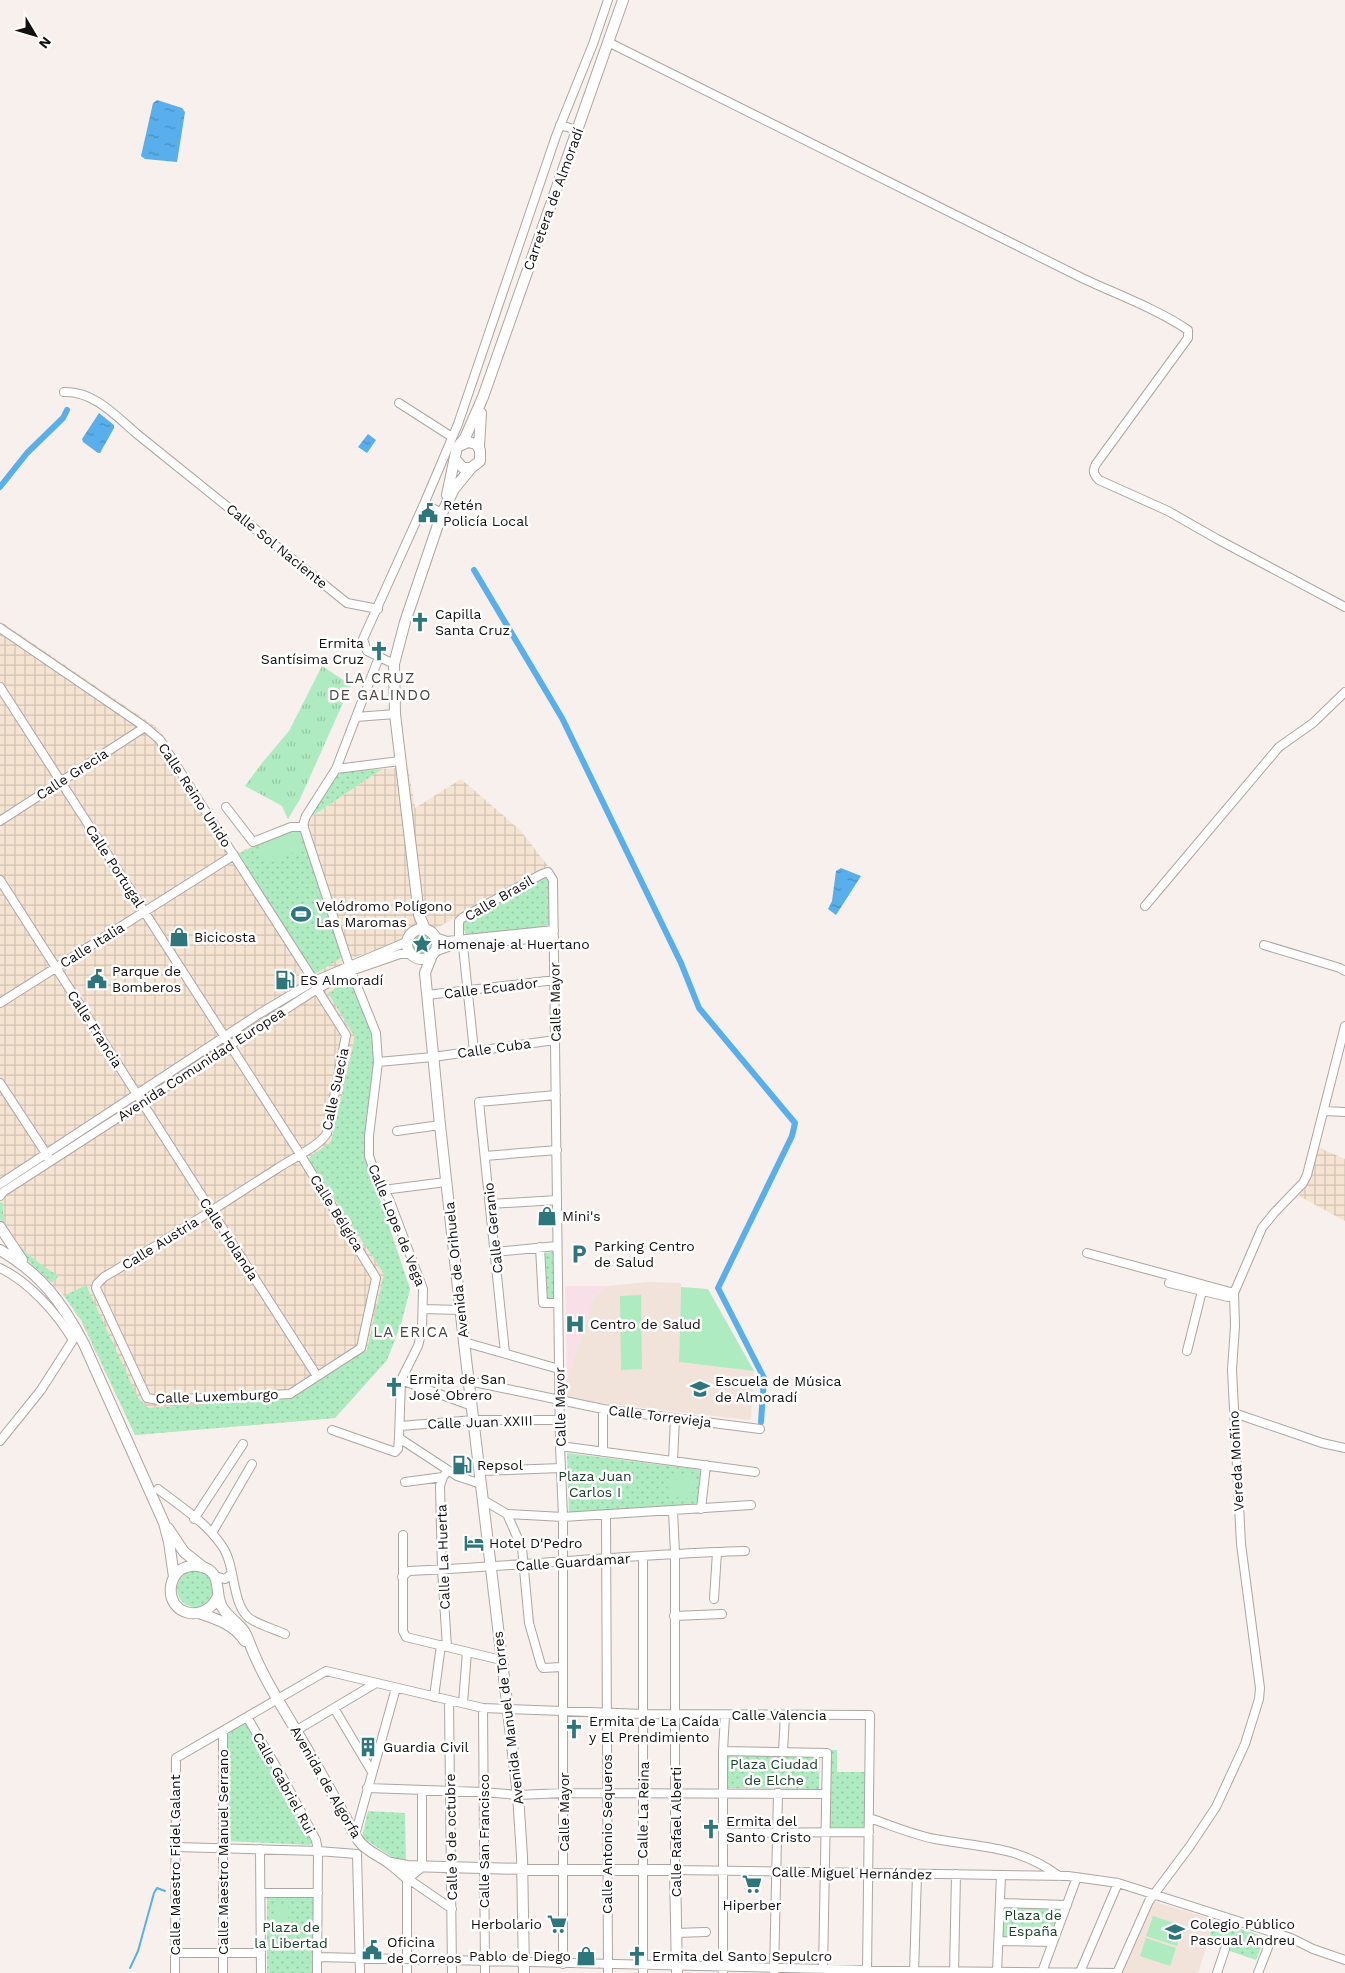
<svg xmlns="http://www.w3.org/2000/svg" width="1345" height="1973" viewBox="0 0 1345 1973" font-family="'Work Sans',sans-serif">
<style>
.built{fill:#f1e2da}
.industrial{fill:url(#industrial-grid)}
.medical{fill:#f9e0e8}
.grass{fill:url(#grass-tufts)}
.park{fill:url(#park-dots)}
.garden{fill:#aeebc0}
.water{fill:url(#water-ripples)}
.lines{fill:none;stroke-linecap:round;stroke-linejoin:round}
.stream{stroke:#58afeb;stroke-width:2}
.canal{stroke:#58afeb;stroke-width:6}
.minor-casing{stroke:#ada6a2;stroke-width:10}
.major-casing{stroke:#ada6a2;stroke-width:12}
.minor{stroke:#fff;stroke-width:8}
.major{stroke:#fff;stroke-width:10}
.labels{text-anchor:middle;stroke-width:5;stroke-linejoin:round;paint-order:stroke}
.street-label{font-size:14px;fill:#13100f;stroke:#fff}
.poi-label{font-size:14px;fill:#13100f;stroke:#fff;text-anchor:start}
.park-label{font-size:14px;fill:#1b4129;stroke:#fff}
.neighbourhood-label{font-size:15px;letter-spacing:1px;fill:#4e4744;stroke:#fff}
</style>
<defs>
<pattern id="industrial-grid" width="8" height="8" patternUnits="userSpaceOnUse" patternTransform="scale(1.25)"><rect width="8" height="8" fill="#f6e4d3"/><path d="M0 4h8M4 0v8" fill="none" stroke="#d2c3b4"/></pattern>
<pattern id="grass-tufts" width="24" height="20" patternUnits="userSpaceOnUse" patternTransform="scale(1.25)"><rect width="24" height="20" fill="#aeebc0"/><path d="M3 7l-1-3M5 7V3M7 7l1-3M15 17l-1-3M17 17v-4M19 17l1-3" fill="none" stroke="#95c8a4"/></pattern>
<pattern id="park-dots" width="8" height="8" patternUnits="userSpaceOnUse" patternTransform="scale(1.25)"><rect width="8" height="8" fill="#aeebc0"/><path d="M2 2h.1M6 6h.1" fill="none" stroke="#95c8a4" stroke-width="1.8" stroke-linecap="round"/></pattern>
<pattern id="water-ripples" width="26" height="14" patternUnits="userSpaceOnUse" patternTransform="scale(1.25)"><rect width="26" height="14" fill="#58afeb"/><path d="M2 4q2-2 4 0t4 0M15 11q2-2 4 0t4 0" fill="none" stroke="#488dbd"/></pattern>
</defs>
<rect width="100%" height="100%" fill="#f8f0ec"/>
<path class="built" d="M648 1282 681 1283 679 1362 754 1371 751 1419 748 1420 566 1399 567 1379 594 1297 608 1286Z
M1152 1901 1215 1920 1198 1973H1122Z"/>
<path class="industrial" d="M0 621 159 729 237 853 301 824 382 769 408 767 415 808 461 779 520 830 548 866 433 930 425 926H417L407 935 404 941 343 961 373 1033 366 1157 410 1289 401 1324 387 1360 335 1418 135 1435 81 1321 64 1296 24 1256 0 1219V1202L2 1203 0 1199Z
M1318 1147 1345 1159V1221L1299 1196Z"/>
<path class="medical" d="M565 1286H608L594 1297 567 1379Z"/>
<path class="grass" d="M322 666 351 685 300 799 288 819 282 806 245 786 262 763 289 731Z"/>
<path class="park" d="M382 769 311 817 336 776 343 772Z
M301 824 344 956 315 974 238 854Z
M545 877 550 883V924L546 928 469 937 466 935 462 925 464 920 540 878Z
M412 944a10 10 0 1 1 20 0a10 10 0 1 1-20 0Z
M351 980 373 1033 375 1063 366 1157 410 1289 401 1324 387 1360 335 1418 135 1435 82 1321 64 1296 86 1285 138 1398 148 1408 286 1399 299 1394 367 1350 384 1274 309 1160 311 1156 331 1142 355 1037 328 993Z
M0 1202 3 1204C0 1237 33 1259 58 1276L56 1280 51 1282C35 1267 3 1240 0 1218 0 1213 0 1207 0 1202Z
M555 1252V1301L545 1300 543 1253Z
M567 1453 703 1470 698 1505 569 1513Z
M177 1589a18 18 0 1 1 36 0a18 18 0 1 1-36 0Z
M244 1723 249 1726 312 1838 313 1842 310 1845 226 1841V1737L231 1731Z
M831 1750H837V1772H868L865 1827H830Z
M728 1755 820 1756 819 1789 728 1788Z
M368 1811 405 1813 406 1860 397 1861 362 1837Z
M267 1896H314L315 1973H267Z
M1005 1907H1061L1063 1909 1050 1940 1005 1939 1002 1937V1909Z
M1215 1920 1265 1937 1256 1960 1207 1943Z"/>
<path class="garden" d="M296 829 304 848 266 865 258 846Z
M681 1287 708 1289 754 1371 679 1362Z
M641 1295 642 1369 621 1370 620 1296Z
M669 1474 694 1477 692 1499 667 1496Z
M275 1904H288V1926H275Z
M1153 1916 1183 1926 1177 1946 1146 1936Z
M1146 1938 1176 1948 1170 1966 1140 1956Z"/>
<path class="water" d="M157 100 182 108 185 112 177 162 145 159 141 156 153 103Z
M99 413 114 425V428L100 453H98L83 442 82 439Z
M368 434 376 440 367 453 358 447Z
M841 868 861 876 836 915 828 909 832 901 836 871Z"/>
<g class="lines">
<path class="stream" d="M130 1968 138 1951 154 1893 157 1888 165 1891"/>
<path class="canal" d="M0 487 27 453 63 418 67 410
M474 570 562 718 681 963 699 1008 795 1123 792 1136 718 1288 764 1378 761 1422"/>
<defs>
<path id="minor" d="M608 42 1082 278C1118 295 1155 308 1188 330V338L1096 464C1092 471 1094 475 1099 480L1168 511 1217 539 1345 607
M560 125 577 130
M64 392C94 391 116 416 137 434L347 603 378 609
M399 403 452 437
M424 504 458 424 556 136 593 44 608 0
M0 628 145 727 160 740 314 981 317 989 346 1035 327 1133C320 1146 291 1159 278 1168 220 1205 163 1243 104 1277L97 1284 96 1288 147 1398 159 1400 290 1394 361 1348 376 1278 300 1154 0 687
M379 657 336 769 306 816 303 825 351 971 376 1033 378 1062 369 1136V1156L378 1182 389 1199 423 1289 422 1330 418 1346 401 1380 399 1438 457 1476 481 1484
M394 664 367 651 363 639 424 504 442 513
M356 717 395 714
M336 769 400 761
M226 807 253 842 291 827H304
M0 821 145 727
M0 880 317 1376
M1145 906 1279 747 1313 723 1345 692
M435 937 447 941 554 930
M459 940V921L462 918 542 874 548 872 553 880 560 1446 563 1517V1964
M1264 945 1340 968 1345 971
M463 946 474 1051
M434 952 451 946 554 937
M427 995 555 980
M0 1003 234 855
M378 1062 433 1057 555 1040
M0 1083 49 1158
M1324 1111 1345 1112
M397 1131 440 1125
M485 1156 557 1150
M0 1184 259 1014 314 981 404 943 408 939
M383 1190 446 1182
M0 1196 3 1192 317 989 351 971 400 954H411
M490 1204 557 1200
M540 1247 543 1303H558
M495 1252 557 1246
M1087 1253 1234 1293
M0 1268C29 1282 56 1312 73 1340L41 1390 0 1441
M1169 1283 1228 1297
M423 1309 461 1310
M464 1342 559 1369
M1187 1351 1202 1291
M505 1353 479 1102 556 1095
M401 1380 472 1406
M469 1381 603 1409 760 1429
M1234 1413 1322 1443 1345 1448
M400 1426 474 1420H560
M332 1430 395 1452 398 1449 399 1438
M560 1446 755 1472
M603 1452V1409
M673 1461 675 1418
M480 1471 561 1468
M405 1482 443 1477
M158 1489C180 1506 207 1523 222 1546 236 1565 231 1603 249 1618 259 1625 274 1629 285 1634
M483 1500 507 1514 563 1517 751 1505
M701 1509 706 1465
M673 1511 675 1553V1870L1068 1876 1118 1883 1291 1938 1313 1949 1345 1960
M507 1514 522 1548 529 1623 541 1665 543 1668 562 1667
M606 1514 608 1973
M194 1519 243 1444
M212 1533 252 1464
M403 1535V1631L406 1637 501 1660
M215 1576 225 1579 232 1573
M402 1577 409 1571C521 1566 633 1554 745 1551
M714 1599 717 1552
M674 1616 722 1614
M447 1647 442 1569 440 1486 443 1477 448 1470
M434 1697 441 1645
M449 1700 452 1973
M463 1703 467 1652
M334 1708 372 1772
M483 1708 485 1973
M247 1717 284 1780 316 1840 318 1851 317 1973
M297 1730 376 1683
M223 1731V1973
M723 1751 827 1753 823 1971
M783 1751 785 1715
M367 1788 483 1792 518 1795 564 1793 826 1794
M869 1818C891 1825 913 1835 935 1839 983 1848 1017 1845 1059 1876
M723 1833 869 1832
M355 1835 396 1688
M176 1847 318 1851 357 1854
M260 1849 261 1973
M357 1854 360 1973
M422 1866V1790
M407 1873V1973
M407 1878 452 1909
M261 1893H318
M1000 1903 1067 1905
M676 1933 706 1932
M999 1941 1053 1942
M175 1953H261
M317 1957 914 1971 1117 1973
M1042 1972 1077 1877
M1080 1972 1118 1883
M175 1973 176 1758 326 1671 483 1708 644 1714 870 1715 867 1973
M643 1973V1557
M723 1973V1751L725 1715
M774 1973 778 1793
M914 1973 917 1874
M954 1973 956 1874
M997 1973 1001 1875
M1117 1973 1149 1901 1190 1846 1216 1807 1245 1744 1259 1699 1260 1688 1241 1544 1232 1370 1235 1326 1234 1293 1262 1228 1274 1213 1303 1183 1307 1175 1345 1026
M1217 1973 1225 1949
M1258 1973 1274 1932"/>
<path id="major" d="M460 444 465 438 483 397 623 0
M479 447 481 413
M447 495 457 447 468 442 476 444 480 450V461L471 468H463L455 459
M425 929 419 915 395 714 394 664 405 622 442 513 454 489 471 468
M407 944a15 15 0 1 1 30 0a15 15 0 1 1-30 0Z
M432 955 425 973 440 1125 464 1342 518 1795 522 1856 524 1973
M0 1227 22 1260
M0 1250C41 1274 62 1302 84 1344L164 1523 169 1542 174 1577
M168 1528 184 1552 203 1567
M218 1596C206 1624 167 1616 171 1586 172 1580 175 1574 180 1570 185 1567 192 1565 198 1566 226 1570 212 1596 224 1610 232 1621 243 1625 248 1639 262 1678 286 1712 307 1749 319 1769 330 1790 342 1811 348 1821 352 1832 359 1841 366 1851 380 1856 389 1863 395 1867 401 1873 407 1878L422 1866
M199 1613C217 1619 233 1624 245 1641
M391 1863 407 1866 563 1870H675L677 1973"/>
</defs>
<use href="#minor" class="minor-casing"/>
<use href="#major" class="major-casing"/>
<use href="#minor" class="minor"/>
<use href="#major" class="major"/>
</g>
<defs>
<symbol id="civic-bare" viewBox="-9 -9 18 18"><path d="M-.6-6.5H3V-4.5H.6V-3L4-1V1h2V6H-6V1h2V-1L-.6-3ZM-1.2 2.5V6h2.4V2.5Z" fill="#2d767b" stroke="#fff" stroke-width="2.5" paint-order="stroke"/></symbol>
<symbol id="church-bare" viewBox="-9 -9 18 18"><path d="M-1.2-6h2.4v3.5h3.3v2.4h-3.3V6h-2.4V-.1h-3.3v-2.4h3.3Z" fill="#2d767b" stroke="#fff" stroke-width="2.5" paint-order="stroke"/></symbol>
<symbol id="stadium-bare" viewBox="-9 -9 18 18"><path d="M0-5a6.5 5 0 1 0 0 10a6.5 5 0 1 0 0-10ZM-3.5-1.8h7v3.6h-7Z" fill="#2d767b" stroke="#fff" stroke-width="2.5" paint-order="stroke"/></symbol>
<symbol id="shop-bare" viewBox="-9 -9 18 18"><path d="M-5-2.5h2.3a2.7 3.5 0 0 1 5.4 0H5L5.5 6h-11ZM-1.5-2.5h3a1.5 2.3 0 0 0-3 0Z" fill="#2d767b" stroke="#fff" stroke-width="2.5" paint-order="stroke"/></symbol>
<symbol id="sight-bare" viewBox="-9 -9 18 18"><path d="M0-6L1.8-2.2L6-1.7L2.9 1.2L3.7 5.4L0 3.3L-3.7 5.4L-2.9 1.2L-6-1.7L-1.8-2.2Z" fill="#2d767b" stroke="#fff" stroke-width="2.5" paint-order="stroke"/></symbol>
<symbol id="fuel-bare" viewBox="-9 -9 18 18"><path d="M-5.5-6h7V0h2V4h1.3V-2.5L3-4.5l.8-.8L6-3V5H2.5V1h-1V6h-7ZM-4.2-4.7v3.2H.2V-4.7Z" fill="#2d767b" stroke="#fff" stroke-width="2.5" paint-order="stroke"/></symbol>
<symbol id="parking-bare" viewBox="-9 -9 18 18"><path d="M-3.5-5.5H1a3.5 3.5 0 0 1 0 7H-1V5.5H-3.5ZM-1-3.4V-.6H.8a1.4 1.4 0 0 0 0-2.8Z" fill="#2d767b" stroke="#fff" stroke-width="2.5" paint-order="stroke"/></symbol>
<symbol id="hospital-bare" viewBox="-9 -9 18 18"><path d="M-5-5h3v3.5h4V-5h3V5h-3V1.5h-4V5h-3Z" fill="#2d767b" stroke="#fff" stroke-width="2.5" paint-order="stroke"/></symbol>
<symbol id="university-bare" viewBox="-9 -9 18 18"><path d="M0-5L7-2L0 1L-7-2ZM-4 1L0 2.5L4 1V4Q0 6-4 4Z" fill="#2d767b" stroke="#fff" stroke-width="2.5" paint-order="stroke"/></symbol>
<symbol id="hotel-bare" viewBox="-9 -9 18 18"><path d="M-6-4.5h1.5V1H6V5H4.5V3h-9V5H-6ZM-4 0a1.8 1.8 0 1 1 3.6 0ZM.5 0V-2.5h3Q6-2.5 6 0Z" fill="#2d767b" stroke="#fff" stroke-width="2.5" paint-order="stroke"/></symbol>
<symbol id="building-bare" viewBox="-9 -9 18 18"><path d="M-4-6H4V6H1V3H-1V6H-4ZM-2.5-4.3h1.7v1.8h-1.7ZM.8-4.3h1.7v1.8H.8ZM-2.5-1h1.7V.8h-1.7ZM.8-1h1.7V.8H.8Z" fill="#2d767b" stroke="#fff" stroke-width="2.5" paint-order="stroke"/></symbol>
<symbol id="supermarket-bare" viewBox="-9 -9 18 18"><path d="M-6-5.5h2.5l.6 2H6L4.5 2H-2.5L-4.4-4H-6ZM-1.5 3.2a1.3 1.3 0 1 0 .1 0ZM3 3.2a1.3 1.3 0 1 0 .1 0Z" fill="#2d767b" stroke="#fff" stroke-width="2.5" paint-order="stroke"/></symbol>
<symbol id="school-bare" viewBox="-9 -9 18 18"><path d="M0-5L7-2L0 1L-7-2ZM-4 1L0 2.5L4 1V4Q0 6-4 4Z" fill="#2d767b" stroke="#fff" stroke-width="2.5" paint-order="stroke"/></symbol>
</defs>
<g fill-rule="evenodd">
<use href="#civic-bare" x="414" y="499" width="28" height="28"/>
<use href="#church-bare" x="406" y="608" width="28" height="28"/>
<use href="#church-bare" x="365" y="637" width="28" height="28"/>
<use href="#stadium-bare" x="287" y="900" width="28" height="28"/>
<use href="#shop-bare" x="165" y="923" width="28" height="28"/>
<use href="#sight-bare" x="408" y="930" width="28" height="28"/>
<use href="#civic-bare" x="83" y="965" width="28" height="28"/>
<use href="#fuel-bare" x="271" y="966" width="28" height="28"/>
<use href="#shop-bare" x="533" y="1202" width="28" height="28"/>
<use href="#parking-bare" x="565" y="1240" width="28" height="28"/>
<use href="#hospital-bare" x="561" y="1310" width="28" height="28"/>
<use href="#church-bare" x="380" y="1373" width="28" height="28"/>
<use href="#university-bare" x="686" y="1375" width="28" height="28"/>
<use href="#fuel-bare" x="448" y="1451" width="28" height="28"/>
<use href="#hotel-bare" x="460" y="1529" width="28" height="28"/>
<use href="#church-bare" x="560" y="1715" width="28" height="28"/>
<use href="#building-bare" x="354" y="1733" width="28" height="28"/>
<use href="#church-bare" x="697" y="1815" width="28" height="28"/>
<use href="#supermarket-bare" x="738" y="1870" width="28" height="28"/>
<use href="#supermarket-bare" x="543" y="1910" width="28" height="28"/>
<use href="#school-bare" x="1161" y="1918" width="28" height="28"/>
<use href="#civic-bare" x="358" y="1936" width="28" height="28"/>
<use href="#shop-bare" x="572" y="1942" width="28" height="28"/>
<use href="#church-bare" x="623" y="1942" width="28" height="28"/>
</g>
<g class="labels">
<g class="street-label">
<text transform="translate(553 199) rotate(-70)" y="5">Carretera de Almoradí</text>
<text transform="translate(277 546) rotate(39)" y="5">Calle Sol Naciente</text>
<text transform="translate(72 774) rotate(-33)" y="5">Calle Grecia</text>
<text transform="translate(195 795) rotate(57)" y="5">Calle Reino Unido</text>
<text transform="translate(115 866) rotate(57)" y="5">Calle Portugal</text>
<text transform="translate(499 898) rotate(-30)" y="5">Calle Brasil</text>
<text transform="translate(92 945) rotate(-32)" y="5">Calle Italia</text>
<text transform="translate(491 988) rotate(-7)" y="5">Calle Ecuador</text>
<text transform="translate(555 1002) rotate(-91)" y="5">Calle Mayor</text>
<text transform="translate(95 1029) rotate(57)" y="5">Calle Francia</text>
<text transform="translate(494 1048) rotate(-8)" y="5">Calle Cuba</text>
<text transform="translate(201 1064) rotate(-33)" y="5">Avenida Comunidad Europea</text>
<text transform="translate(335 1089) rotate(-78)" y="5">Calle Suecia</text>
<text transform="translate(337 1213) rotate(58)" y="5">Calle Bélgica</text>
<text transform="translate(397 1225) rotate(68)" y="5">Calle Lope de Vega</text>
<text transform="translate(493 1228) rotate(-96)" y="5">Calle Geranio</text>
<text transform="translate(229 1239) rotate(57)" y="5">Calle Holanda</text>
<text transform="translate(160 1243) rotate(-32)" y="5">Calle Austria</text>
<text transform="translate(456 1270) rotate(-96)" y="5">Avenida de Orihuela</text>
<text transform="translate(217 1396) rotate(-2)" y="5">Calle Luxemburgo</text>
<text transform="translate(560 1407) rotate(-91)" y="5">Calle Mayor</text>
<text transform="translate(660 1416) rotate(7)" y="5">Calle Torrevieja</text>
<text transform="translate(480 1422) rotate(-2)" y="5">Calle Juan XXIII</text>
<text transform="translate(1236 1461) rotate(-93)" y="5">Vereda Moñino</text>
<text transform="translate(443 1557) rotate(-92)" y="5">Calle La Huerta</text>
<text transform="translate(573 1562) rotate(-4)" y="5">Calle Guardamar</text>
<text x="779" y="1720">Calle Valencia</text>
<text transform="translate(508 1718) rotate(-97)" y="5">Avenida Manuel de Torres</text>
<text transform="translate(326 1782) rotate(60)" y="5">Avenida de Algorfa</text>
<text transform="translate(284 1783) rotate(61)" y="5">Calle Gabriel Rui</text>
<text transform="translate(643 1810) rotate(-89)" y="5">Calle La Reina</text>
<text transform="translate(564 1812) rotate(-90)" y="5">Calle Mayor</text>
<text transform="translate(676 1832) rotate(-90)" y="5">Calle Rafael Alberti</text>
<text transform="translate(607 1834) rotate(-90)" y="5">Calle Antonio Sequeros</text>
<text transform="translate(451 1837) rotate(-91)" y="5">Calle 9 de octubre</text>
<text transform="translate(484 1841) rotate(-90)" y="5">Calle San Francisco</text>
<text transform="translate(223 1852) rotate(-90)" y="5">Calle Maestro Manuel Serrano</text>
<text transform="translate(175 1865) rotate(-90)" y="5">Calle Maestro Fidel Galant</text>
<text transform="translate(852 1873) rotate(1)" y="5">Calle Miguel Hernández</text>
</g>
<g class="poi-label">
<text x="443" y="510">Retén<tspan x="443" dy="16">Policía Local</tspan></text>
<text x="435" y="619">Capilla<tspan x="435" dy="16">Santa Cruz</tspan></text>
<text x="364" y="648" text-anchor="end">Ermita<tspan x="364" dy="16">Santísima Cruz</tspan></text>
<text x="316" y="911">Velódromo Polígono<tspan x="316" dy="16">Las Maromas</tspan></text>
<text x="194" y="942">Bicicosta</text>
<text x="437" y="949">Homenaje al Huertano</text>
<text x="112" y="976">Parque de<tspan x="112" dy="16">Bomberos</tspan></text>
<text x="300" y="985">ES Almoradí</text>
<text x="562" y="1221">Mini's</text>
<text x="594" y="1251">Parking Centro<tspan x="594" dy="16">de Salud</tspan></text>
<text x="590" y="1329">Centro de Salud</text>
<text x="409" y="1384">Ermita de San<tspan x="409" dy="16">José Obrero</tspan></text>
<text x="715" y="1386">Escuela de Música<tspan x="715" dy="16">de Almoradí</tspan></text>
<text x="477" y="1470">Repsol</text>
<text x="489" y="1548">Hotel D'Pedro</text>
<text x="589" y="1726">Ermita de La Caída<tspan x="589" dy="16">y El Prendimiento</tspan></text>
<text x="383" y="1752">Guardia Civil</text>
<text x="726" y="1826">Ermita del<tspan x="726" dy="16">Santo Cristo</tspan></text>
<text x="752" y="1910" text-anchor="middle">Hiperber</text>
<text x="542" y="1929" text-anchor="end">Herbolario</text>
<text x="1190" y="1929">Colegio Público<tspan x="1190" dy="16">Pascual Andreu</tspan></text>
<text x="387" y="1947">Oficina<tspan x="387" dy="16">de Correos</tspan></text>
<text x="571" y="1961" text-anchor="end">Pablo de Diego</text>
<text x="652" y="1961">Ermita del Santo Sepulcro</text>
</g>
<g class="park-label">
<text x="595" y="1481">Plaza Juan<tspan x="595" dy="16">Carlos I</tspan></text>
<text x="774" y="1769">Plaza Ciudad<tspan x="774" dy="16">de Elche</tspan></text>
<text x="1033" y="1920">Plaza de<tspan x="1033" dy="16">España</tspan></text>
<text x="291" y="1932">Plaza de<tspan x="291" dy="16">la Libertad</tspan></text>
</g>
<g class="neighbourhood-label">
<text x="380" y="683">LA CRUZ<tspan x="380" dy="17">DE GALINDO</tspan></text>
<text x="411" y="1337">LA ERICA</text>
</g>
</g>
<g transform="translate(35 35) rotate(128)" stroke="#ffffff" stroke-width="4" paint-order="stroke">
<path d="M0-4L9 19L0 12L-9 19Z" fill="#13100f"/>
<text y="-8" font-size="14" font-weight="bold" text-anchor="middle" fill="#13100f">N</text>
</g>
</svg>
